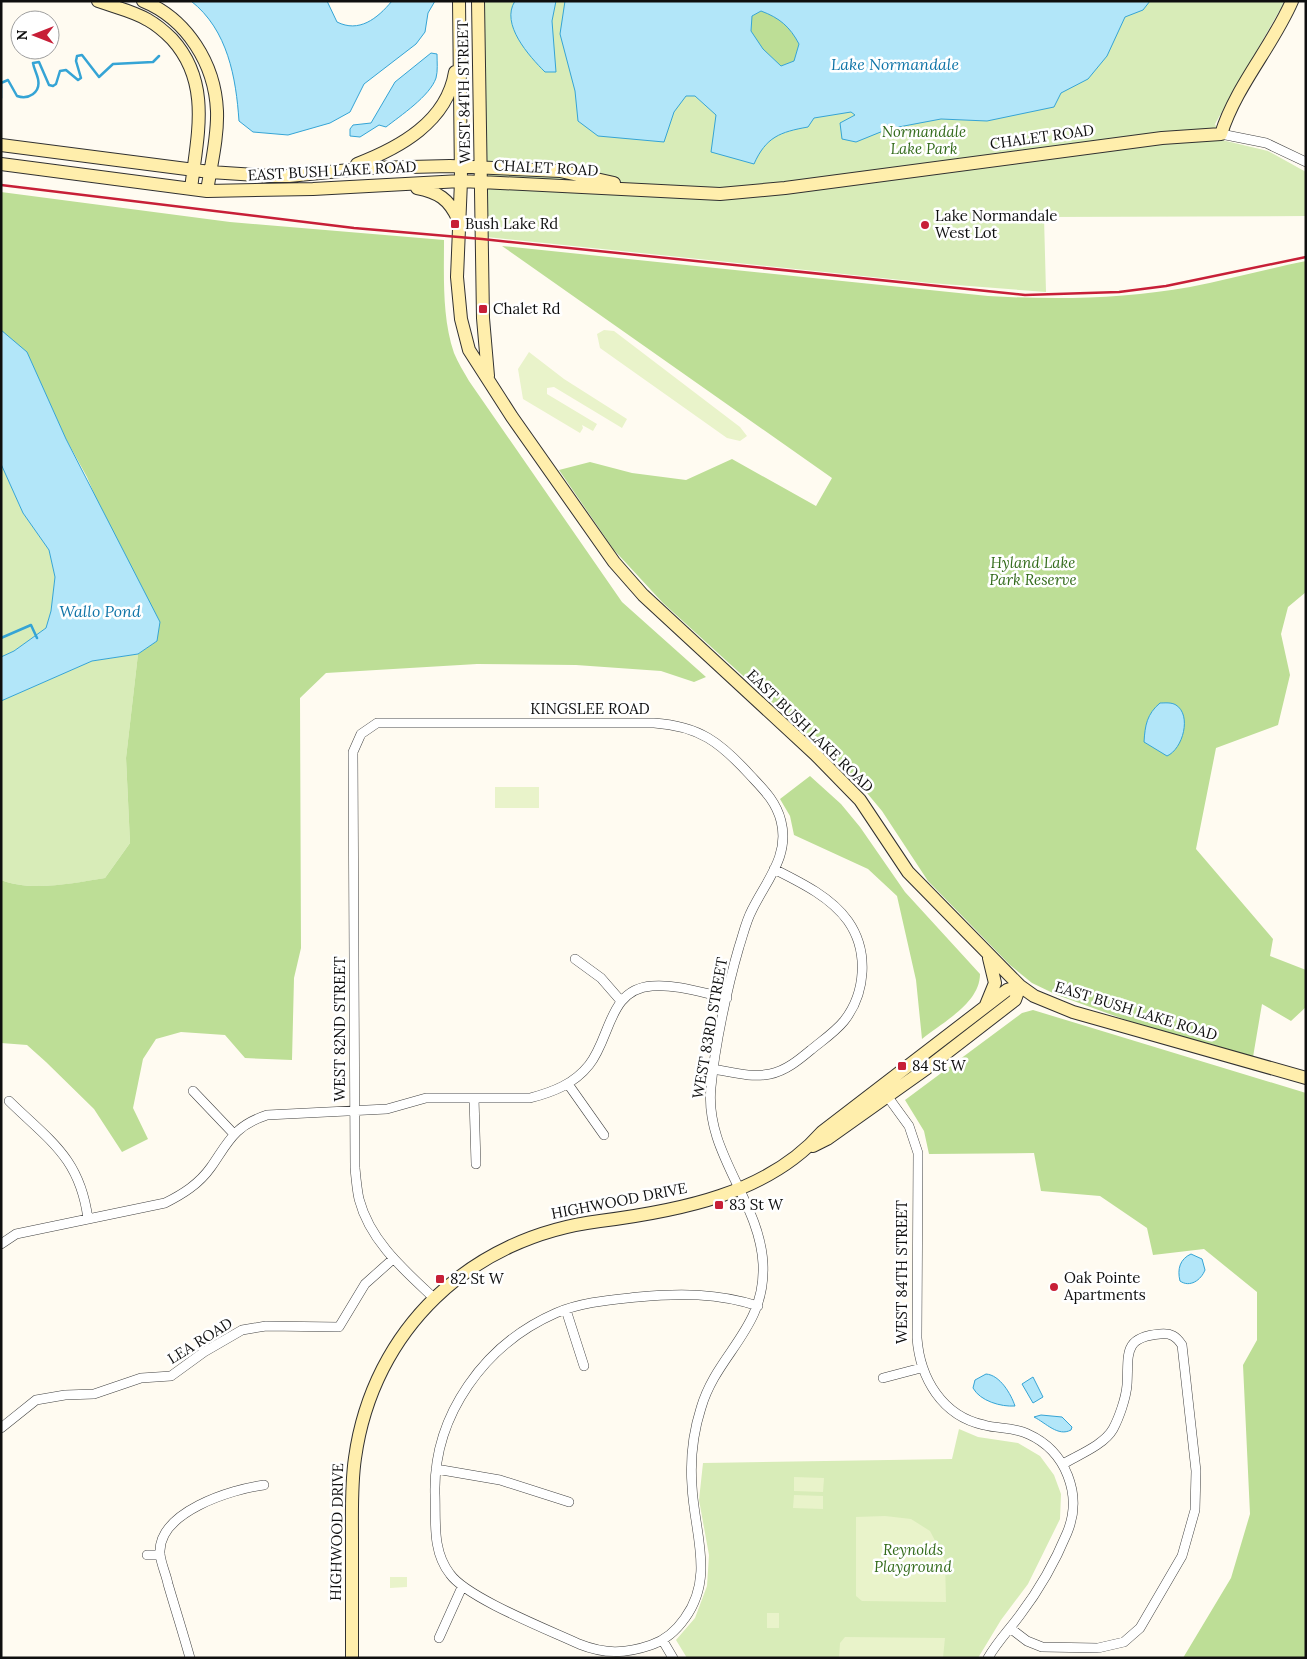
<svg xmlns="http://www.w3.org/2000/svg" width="1307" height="1659" viewBox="0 0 1307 1659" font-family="Lora,serif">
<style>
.green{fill:#d8ecb8}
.forest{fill:#bdde96;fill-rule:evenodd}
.pitch{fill:#e9f3ca}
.water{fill:#b2e6f9;stroke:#35a4d5;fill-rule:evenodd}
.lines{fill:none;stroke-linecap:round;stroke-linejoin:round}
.stream{stroke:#35a4d5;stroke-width:2.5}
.street-casing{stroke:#424242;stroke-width:10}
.secondary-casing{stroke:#313131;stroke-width:14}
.street{stroke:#fff;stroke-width:9}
.secondary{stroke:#ffeeac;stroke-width:12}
.rail{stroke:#c71f37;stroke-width:2.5}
.poi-dot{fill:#c71f37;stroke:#fff;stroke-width:2}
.labels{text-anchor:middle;stroke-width:5;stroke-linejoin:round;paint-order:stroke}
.street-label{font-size:15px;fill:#0f0f0f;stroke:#fff}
.park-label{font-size:15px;font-style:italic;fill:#336b1b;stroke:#fff}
.poi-label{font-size:15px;fill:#0f0f0f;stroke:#fff;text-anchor:start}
.water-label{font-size:16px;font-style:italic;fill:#1075a8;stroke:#fff}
</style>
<rect width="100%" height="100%" fill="#fffbf1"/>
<path class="green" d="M482 1H1285L1215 124 1222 140 1268 151 1306 172V216L1044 217 1046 292 930 283 487 237V144Z
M1 464 23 513 49 550 55 577 51 611 46 628 14 651 1 657Z
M138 654 126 758 130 843 105 878C75 883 30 892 1 880V701L92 661Z
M959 1429 978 1437 1018 1443 1040 1456 1054 1475 1061 1494 1060 1519 1028 1584 1001 1620 978 1658H687L676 1640 695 1618 707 1586 709 1555 699 1500 703 1463 952 1459Z"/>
<path class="forest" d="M761 11C780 18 790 27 799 44L794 61 781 66 763 49 751 31 752 16Z
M1 192 230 222 444 240C444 278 442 317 454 353 458 363 464 372 469 381L622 602 706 677 694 682 661 671 576 665 477 664 326 673 300 698 301 948 294 978 292 1060 245 1058 225 1035 181 1032 156 1039 143 1059 133 1108 148 1139 122 1152 94 1109 46 1062 27 1045 1 1043V880C30 892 74 883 105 878L130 843 126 758 138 654 157 641 87 477 66 439 27 353 1 330Z
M502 246 988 296C1056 300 1123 299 1190 287 1229 279 1267 269 1306 261V592L1288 607 1281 634 1290 675 1278 725 1216 748 1196 849 1273 939 1270 956 1306 970V1007L1291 1021 1262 1004 1253 1057 1140 1025 1057 995 1032 983 1010 965 928 881 882 811 852 775 663 603 614 550 559 470 590 462 632 473 686 480 732 459 816 506 832 478ZM1160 703C1182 706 1179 703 1184 726Z
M810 776 841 804 860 827 905 892 980 974C980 1003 943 1022 922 1039L916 980 897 896 868 869 794 835 790 816 780 799Z
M1033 1010 1306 1093V1658H1183L1231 1578 1250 1514 1243 1365 1257 1340V1292L1204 1249 1153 1255 1147 1228 1100 1196 1041 1191 1034 1153 929 1154 924 1131 905 1100 1022 1013Z"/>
<path class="pitch" d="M604 330 614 331 740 427 747 436 740 441 727 438 600 348 597 334Z
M529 352 564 379 627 419 622 428 554 387 547 388V394L597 424 593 431 582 425 583 428 580 433 523 399 518 369Z
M495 787H539V808H495Z
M794 1477 824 1478 823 1492 794 1491Z
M794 1495 823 1496V1509L793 1508Z
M885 1516 911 1519 930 1531 945 1560 946 1602 862 1601 856 1596V1517Z
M390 1577H407V1587L390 1588Z
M767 1613H779V1628H767Z
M845 1637 945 1638 943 1658H839L840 1643Z"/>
<path class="water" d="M191 1H327L337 22C359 33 377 19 392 1H435L428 13 425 32 416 44 364 84 350 112 330 123 288 135 253 132 239 121C236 78 228 30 191 1Z
M515 1H556L552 21 556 72H545C529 56 500 24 515 1Z
M565 1H1150L1143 10 1125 17 1107 56 1088 79 1061 93 1054 107 987 121 941 119 888 129 856 142 842 139 840 123 855 115 851 112 814 118 808 127C780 132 766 137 754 164L711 152 716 115 695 96H686L674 112 664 142 598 136 578 121 575 91 560 34ZM761 11C780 18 790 27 799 44L794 61 781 66 763 49 751 31 752 16Z
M431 53 437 54C437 62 438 71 436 78 430 96 400 116 386 127L379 125 360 137 350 136V129L353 125 371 123 395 82Z
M1 330 27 352 66 439 160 622 157 641 138 654 92 661 1 701V657L14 651 46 628 51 611 55 577 49 550 23 513 1 464Z
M1160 703C1165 703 1171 702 1176 705 1192 715 1183 749 1167 756L1144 742C1145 725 1147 714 1160 703Z
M1191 1254 1202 1259 1205 1270C1201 1280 1190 1288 1180 1281 1177 1269 1180 1259 1191 1254Z
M986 1374C1000 1375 1011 1394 1015 1406 1001 1407 980 1401 973 1388L975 1380Z
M1033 1377 1043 1397 1033 1403 1022 1384Z
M1041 1415 1062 1417 1072 1427 1071 1430C1058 1437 1046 1423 1034 1417Z"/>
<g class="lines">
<path class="stream" d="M1 83 8 80 17 96C28 100 41 93 38 79 37 74 34 69 33 63L39 62 49 85 53 86 56 84 60 71 66 70 78 80 81 78 76 61 77 56 82 55 99 77 113 64 153 62 159 56
M1 83V98
M1 638 31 625 37 638"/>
<defs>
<path id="street" d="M1221 134 1266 143 1306 162
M575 959 601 978 621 1001
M713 1069C732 1072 751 1078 770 1074 786 1071 800 1059 812 1049 823 1040 835 1032 844 1021 866 993 869 951 848 921 831 897 800 882 774 869
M568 1084 604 1135
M193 1091 233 1133
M885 1093 909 1126 918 1153 917 1338C920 1378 942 1416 984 1425 998 1429 1014 1427 1028 1434 1066 1451 1083 1495 1067 1533 1055 1562 1039 1590 1020 1615 1009 1630 997 1642 988 1658
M474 1098 476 1164
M9 1101C50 1141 80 1158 88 1219
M1 1244 16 1234 165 1203C183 1194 199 1184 211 1167 229 1141 234 1126 267 1115L387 1109 426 1098H530C553 1092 574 1084 589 1065 611 1038 608 989 652 986 676 984 703 993 727 998
M434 1298C404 1270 370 1241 359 1199 357 1190 356 1179 355 1168L353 752 361 734 377 723H654C699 726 720 742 750 775 763 789 776 801 781 821 790 856 766 881 752 910 746 921 743 935 739 947 727 988 715 1045 711 1087 704 1152 760 1201 763 1264 766 1329 717 1353 701 1408 693 1433 690 1459 692 1486 694 1532 715 1577 685 1618 676 1631 666 1640 651 1645 625 1654 604 1654 579 1644 549 1630 467 1598 450 1574 432 1551 436 1522 435 1494 433 1415 485 1344 556 1313 582 1302 610 1300 638 1297 679 1293 718 1293 758 1306
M566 1310 584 1366
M883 1378 921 1368
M1 1428 36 1400 65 1395 94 1394 141 1378 171 1376 204 1352 242 1330 266 1326 339 1327 365 1284 393 1259
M436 1469 500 1480 569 1502
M147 1555H160
M1010 1628 1027 1641 1042 1647 1098 1648 1124 1642 1140 1628 1182 1556 1195 1510 1196 1471 1182 1345C1176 1336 1171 1333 1160 1334 1122 1337 1129 1355 1127 1385 1126 1398 1119 1418 1113 1429 1104 1445 1078 1455 1063 1464
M439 1638 462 1587
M663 1641 673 1658
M190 1658C183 1633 175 1608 168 1584 166 1574 161 1564 160 1554 157 1512 232 1489 264 1485"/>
<path id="secondary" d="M98 1C114 7 133 11 148 20 157 25 165 32 172 39 212 83 197 136 191 189
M143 1C187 19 215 64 217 111 218 137 211 165 207 191
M459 1 461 181 457 277 461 319 469 350 512 417 614 562 643 595 815 754 860 800 908 872 1020 986 1034 996 1073 1012 1306 1078
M478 1 483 318 488 376
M1 145 210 172 270 176H289L370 168 450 166 560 171 614 183
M1 164 207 191 313 189 461 181 720 194 785 188 1162 138 1221 134C1236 86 1272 47 1292 1
M357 164C399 148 447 122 455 72
M417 188C438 192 449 199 458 219
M986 1005 995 983 989 958
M813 1146 827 1139 927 1068 1015 1000 1020 986
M352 1658C352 1618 352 1579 352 1539 352 1512 351 1485 355 1458 373 1329 471 1237 600 1221 678 1211 768 1194 822 1132L1007 990 1020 986"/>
</defs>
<use href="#street" class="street-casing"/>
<use href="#secondary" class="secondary-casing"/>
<use href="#street" class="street"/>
<use href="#secondary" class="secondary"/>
<path class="rail" d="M1 185 354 228 482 239 1025 295 1119 292 1166 286 1306 257"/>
</g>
<g class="poi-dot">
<rect x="450" y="219" width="10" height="10" rx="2.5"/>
<circle cx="925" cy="225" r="5"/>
<rect x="478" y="304" width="10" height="10" rx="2.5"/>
<rect x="897" y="1061" width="10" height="10" rx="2.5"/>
<rect x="714" y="1200" width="10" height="10" rx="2.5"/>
<rect x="435" y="1274" width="10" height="10" rx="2.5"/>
<circle cx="1054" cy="1287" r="5"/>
</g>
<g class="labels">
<g class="street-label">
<text transform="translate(464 92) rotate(-91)" y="5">WEST 84TH STREET</text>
<text transform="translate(1042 137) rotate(-8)" y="5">CHALET ROAD</text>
<text transform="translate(546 168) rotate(3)" y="5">CHALET ROAD</text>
<text transform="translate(332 171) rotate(-3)" y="5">EAST BUSH LAKE ROAD</text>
<text x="590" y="714">KINGSLEE ROAD</text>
<text transform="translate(810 731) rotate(44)" y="5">EAST BUSH LAKE ROAD</text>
<text transform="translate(1136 1011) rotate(17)" y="5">EAST BUSH LAKE ROAD</text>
<text transform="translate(710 1028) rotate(-80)" y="5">WEST 83RD STREET</text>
<text transform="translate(340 1029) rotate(-90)" y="5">WEST 82ND STREET</text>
<text transform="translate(619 1201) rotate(-11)" y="5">HIGHWOOD DRIVE</text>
<text transform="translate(902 1272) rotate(-90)" y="5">WEST 84TH STREET</text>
<text transform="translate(200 1341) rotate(-32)" y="5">LEA ROAD</text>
<text transform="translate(337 1532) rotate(-89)" y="5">HIGHWOOD DRIVE</text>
</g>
<g class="park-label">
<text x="924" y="137">Normandale<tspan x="924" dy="17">Lake Park</tspan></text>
<text x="1033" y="568">Hyland Lake<tspan x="1033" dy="17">Park Reserve</tspan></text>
<text x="913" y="1555">Reynolds<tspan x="913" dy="17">Playground</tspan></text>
</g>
<g class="poi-label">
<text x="935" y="221">Lake Normandale<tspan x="935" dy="17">West Lot</tspan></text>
<text x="465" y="229">Bush Lake Rd</text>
<text x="493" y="314">Chalet Rd</text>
<text x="912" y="1071">84 St W</text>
<text x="729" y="1210">83 St W</text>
<text x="1064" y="1283">Oak Pointe<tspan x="1064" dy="17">Apartments</tspan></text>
<text x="450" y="1284">82 St W</text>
</g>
<g class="water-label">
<text x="895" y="70">Lake Normandale</text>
<text x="100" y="617">Wallo Pond</text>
</g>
</g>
<rect width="1307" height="1659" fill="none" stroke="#0f0f0f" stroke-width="5"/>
<g transform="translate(35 35) rotate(270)"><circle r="24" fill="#ffffff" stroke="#9f9f9f"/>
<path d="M0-4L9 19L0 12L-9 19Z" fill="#c71f37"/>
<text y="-8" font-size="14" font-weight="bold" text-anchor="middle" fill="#0f0f0f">N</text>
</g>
</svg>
